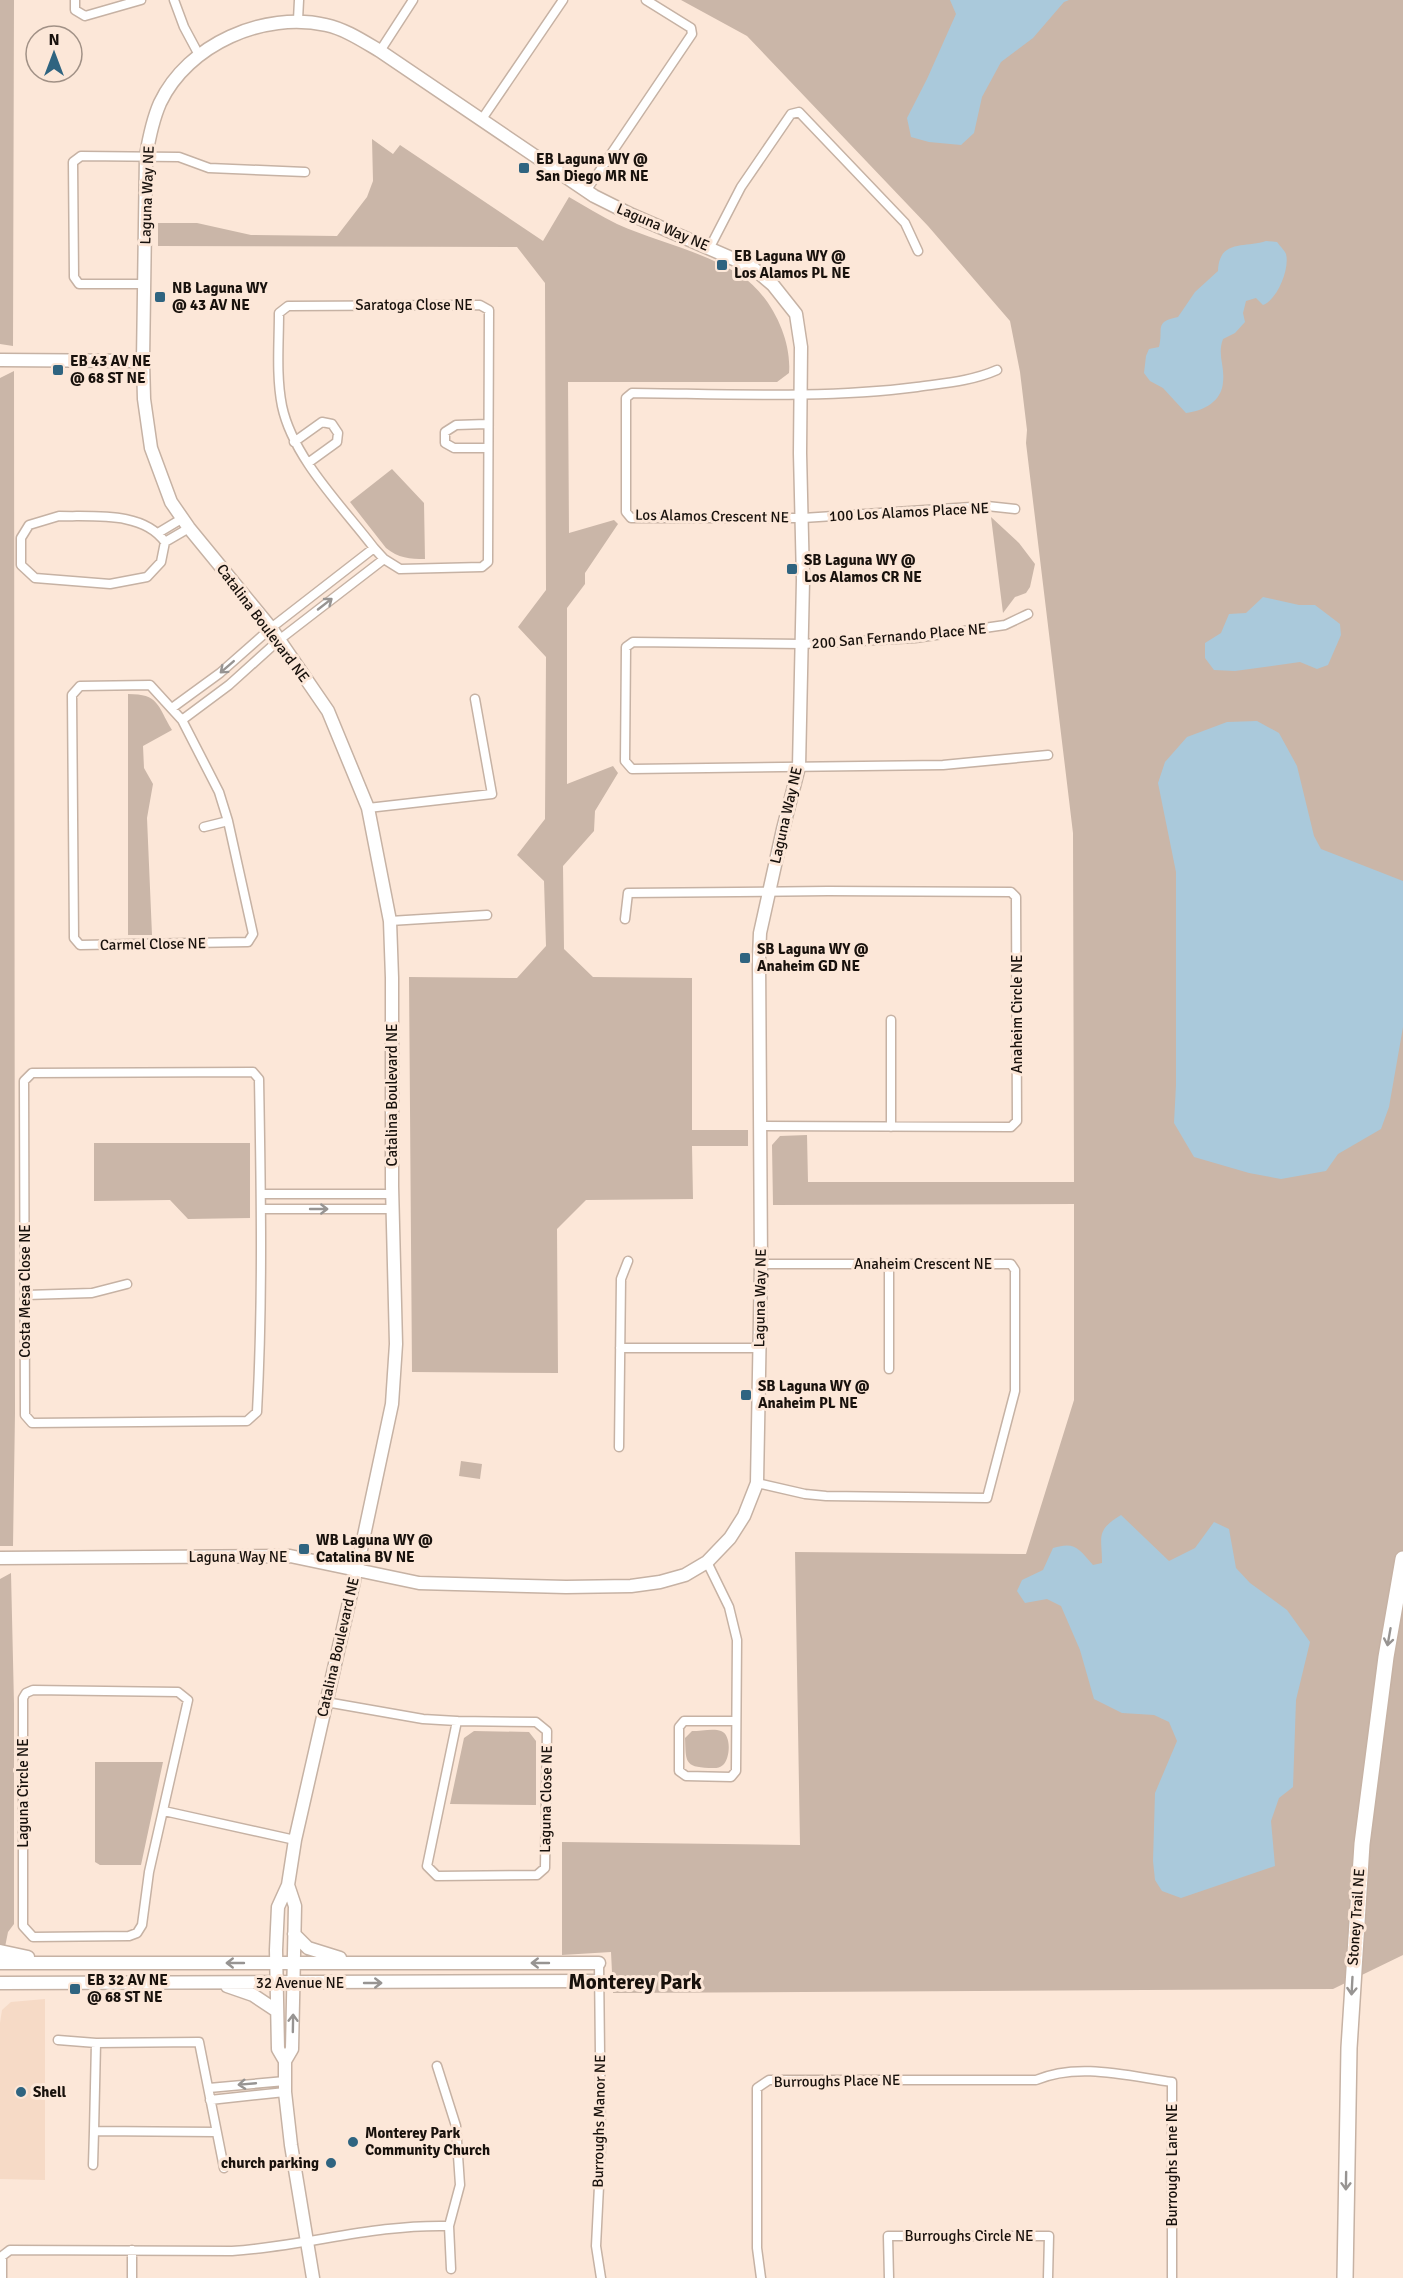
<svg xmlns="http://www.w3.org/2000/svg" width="1403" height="2278" viewBox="0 0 1403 2278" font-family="Signika,sans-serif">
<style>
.built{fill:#f6dac6}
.green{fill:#cab6a8}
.water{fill:#aac9db}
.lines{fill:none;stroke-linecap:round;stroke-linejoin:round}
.street-casing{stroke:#c6b2a4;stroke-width:11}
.secondary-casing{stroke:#c6b2a4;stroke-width:15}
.highway-casing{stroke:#c6b2a4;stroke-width:18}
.street{stroke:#fff;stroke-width:8}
.secondary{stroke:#fff;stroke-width:12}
.highway{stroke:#fff;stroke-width:15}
.oneway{stroke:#979492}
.poi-dot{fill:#2f6480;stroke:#fce7d8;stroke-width:2}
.labels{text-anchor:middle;stroke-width:6;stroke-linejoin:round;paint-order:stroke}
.poi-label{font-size:15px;font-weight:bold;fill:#18110c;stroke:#fce7d8;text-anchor:start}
.street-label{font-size:15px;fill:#18110c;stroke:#fce7d8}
.district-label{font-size:21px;font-weight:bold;fill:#18110c;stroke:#fce7d8}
</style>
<rect width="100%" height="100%" fill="#fce7d8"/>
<path class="built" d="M45 1999V2180L0 2179V2023L2 2010 11 2002Z"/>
<path class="green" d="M0 0H14L13 346 0 344Z
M681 0H1403V1955L1333 1989 613 1993 611 1952 562 1955V1842L800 1845 795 1552 1026 1554 1074 1400V1204L773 1205 772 1145 780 1136 807 1135 808 1182H1074L1073 833 1026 443 1027 430 1020 372 1010 321 928 226 747 36Z
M372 139 393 154 400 145 543 241 569 197C585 206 601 216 617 224 657 242 703 251 740 275 770 294 792 338 789 373L777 382H568L569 533 614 520 618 524 585 573V584L567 608V784L613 766 618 773 595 811 594 831 563 866 564 949 593 977 692 978V1130H748V1146H692L693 1199 586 1200 557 1229 558 1373 412 1372 409 977 517 978 546 946 544 881 517 855 545 819 546 657 518 627 546 590 545 283 517 247 158 246V223H197L251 235 337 236 367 197 373 181Z
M14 371 15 1413 13 1546H0V378Z
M392 469 424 503 425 559C410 559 398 558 386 548L350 502Z
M991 517 1019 543 1035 564 1030 587 1026 593 1015 597 1003 613Z
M128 694C159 694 157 705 172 730L143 746 144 768 153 784 147 818 152 935H128Z
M94 1143H250V1218L188 1219 170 1200 94 1201Z
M461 1461 482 1464 480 1479 459 1476Z
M11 1573 14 1704V1924L8 1932 5 1947 0 1946V1579Z
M474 1731 529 1732 536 1741V1805L450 1804 464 1738Z
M692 1731C701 1731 714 1728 721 1731 732 1735 730 1759 723 1765 719 1769 714 1768 709 1768 684 1767 686 1761 685 1738Z
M95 1762H163L141 1865H100L95 1862Z"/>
<path class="water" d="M950 0H1069L1064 2 1033 38 1001 62 982 97 974 133 961 145 929 142 911 137 907 118 927 79 956 14Z
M1266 241 1277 242C1280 246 1285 251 1286 254 1290 269 1277 300 1263 305L1256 298 1246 301 1243 313 1245 322 1235 333 1223 339C1217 355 1225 366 1223 382 1222 401 1204 411 1186 413L1163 388 1150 381 1144 373 1146 356 1149 349 1159 347C1164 329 1153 322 1178 317L1195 292 1218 271C1219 239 1245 248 1266 241Z
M1263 597 1299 605H1315L1340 624 1341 635 1328 665 1317 669 1300 662 1235 671 1214 670 1205 658V643L1221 633 1229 614 1246 613Z
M1257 721 1279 733 1297 766 1314 836 1321 849 1403 881V1027L1389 1107 1381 1129 1338 1154 1326 1171 1281 1179 1249 1173 1194 1157 1174 1123 1176 1085V872L1158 783 1165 762 1187 737 1227 722Z
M1121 1515 1169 1561 1195 1548 1214 1522 1229 1529 1236 1568 1250 1583 1287 1610 1310 1642 1296 1700 1293 1787 1279 1798 1271 1821 1275 1866 1181 1898 1162 1891 1155 1880 1153 1861 1155 1793 1177 1741 1169 1722 1154 1715 1122 1713 1094 1699 1080 1650 1061 1606 1047 1599 1025 1603 1017 1591 1022 1580 1043 1570 1053 1548C1075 1541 1079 1549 1093 1565L1102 1563C1102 1536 1095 1531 1121 1515Z"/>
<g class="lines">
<defs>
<path id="street" d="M75 0V10L85 16 141 0
M174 0 184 27 199 55
M298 20 299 0
M380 51 413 0
M482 119 563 0
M586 191 692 34 691 28 646 0
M710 247 741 187 791 114 799 112 905 223 918 251
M144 284H79L74 277 73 162 81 156 179 157 209 168 305 172
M480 305 489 310 488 562 482 567 400 569 384 559 374 548C342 506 293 458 282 406 276 376 279 343 279 313L288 306Z
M997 370C972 381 945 383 917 387 823 399 727 394 632 393L626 398V512L631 518H803L987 506 1015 509
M487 424 456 425 445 432V443L454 448H488
M294 442 322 422 332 424 338 433 337 442 308 463
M59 516C94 517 143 511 165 542L161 562 147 577 110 584 35 578 21 565V538L29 525Z
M158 533 183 518
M165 542 189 528
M1028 614 1005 625 915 638 802 644 633 642 626 647 625 761 632 769 943 765 1048 755
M150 685 182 720 219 792 228 821 253 934 248 942 80 945 74 938 72 695 80 686Z
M172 708 220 673 271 628 374 548
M182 720 229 685 279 640 384 559
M368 808 492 794 475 699
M204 827 228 821
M625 919 628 893 828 891 1011 892 1016 897 1017 1121 1011 1127 761 1126
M390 921 487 915
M891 1020V1127
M253 1072 259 1079C261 1190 263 1301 257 1412L247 1421 32 1423 25 1415 24 1081 32 1073Z
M261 1194H392
M261 1209H392
M26 1295 92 1293 127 1284
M620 1348H760
M889 1369V1264
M619 1447 621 1279 628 1261
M757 1483 805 1494 826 1496 987 1498 1015 1391V1270L1011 1264H761
M707 1562 729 1607 737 1640 736 1771 731 1777 686 1776 679 1771V1727L684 1721H736
M33 1690 178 1692 188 1700 149 1872 142 1925 137 1933 129 1936 33 1937 23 1926V1698L26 1693Z
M326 1702 423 1719 457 1721 536 1722 547 1731 545 1868 537 1875 437 1876 427 1866 457 1721
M164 1811 295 1840
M599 1963 601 2146 596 2246 601 2278
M58 2040 96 2043 199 2042 224 2168
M437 2066 456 2126 460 2185 449 2226 451 2269
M209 2088 285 2081
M210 2100 285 2092
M94 2131 96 2043
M93 2165 94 2131 215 2132
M132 2250V2278
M2 2278V2256L10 2250 232 2251C307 2246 374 2224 449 2226
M761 2278 757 2248V2088L769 2080H1036C1078 2062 1128 2076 1172 2082V2278
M889 2278 888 2236H1049L1048 2278"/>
<path id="secondary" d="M0 360 143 361
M0 1558 290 1556 419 1583 566 1587 631 1586 660 1582 685 1575 707 1562 730 1538 744 1516 757 1483 761 1264 759 958 760 933 783 829 799 767 803 580 800 453 801 347 796 314 773 285 752 267 632 215 594 196 380 51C363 41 345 29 326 25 264 11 188 44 160 103 153 119 149 138 146 156L143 361 144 399 151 448 171 502 189 528 271 628 328 711 368 808 390 921 392 978V1186L396 1344 392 1404 359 1559 356 1572 295 1840 288 1885 278 1907 276 1950 278 2049 285 2061V2092L291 2145 313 2278
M294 1934 308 1948 340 1958
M0 1951 28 1957
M0 1963H599
M0 1983 599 1981
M227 1986 253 1995 277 2011
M285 2061 292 2049 295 1906 288 1885"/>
<path id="highway" d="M1345 2278 1349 2048 1362 1844 1386 1657 1403 1559"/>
</defs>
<use href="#street" class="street-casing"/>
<use href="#secondary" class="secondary-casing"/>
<use href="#highway" class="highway-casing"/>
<use href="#street" class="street"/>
<use href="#secondary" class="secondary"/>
<use href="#highway" class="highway"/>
</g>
<defs><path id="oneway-shaft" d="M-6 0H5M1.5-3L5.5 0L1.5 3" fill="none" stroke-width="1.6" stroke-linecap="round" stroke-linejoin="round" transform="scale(1.5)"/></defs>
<g class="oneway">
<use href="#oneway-shaft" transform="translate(325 604) rotate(-38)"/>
<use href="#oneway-shaft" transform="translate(227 667) rotate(139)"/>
<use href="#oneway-shaft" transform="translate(319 1209)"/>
<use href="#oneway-shaft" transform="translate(1389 1637) rotate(100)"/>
<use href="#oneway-shaft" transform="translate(235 1963) rotate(-180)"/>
<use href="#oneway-shaft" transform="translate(540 1963) rotate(180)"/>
<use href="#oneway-shaft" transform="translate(373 1983)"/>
<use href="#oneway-shaft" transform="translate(1352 1986) rotate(93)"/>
<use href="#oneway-shaft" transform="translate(293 2023) rotate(-89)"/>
<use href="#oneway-shaft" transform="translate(247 2084) rotate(175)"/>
<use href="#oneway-shaft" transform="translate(1346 2181) rotate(91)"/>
</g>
<g class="poi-dot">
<rect x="518" y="162" width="12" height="12" rx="3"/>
<rect x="716" y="259" width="12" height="12" rx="3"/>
<rect x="154" y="291" width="12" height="12" rx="3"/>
<rect x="52" y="364" width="12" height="12" rx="3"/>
<rect x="786" y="563" width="12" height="12" rx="3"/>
<rect x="739" y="952" width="12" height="12" rx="3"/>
<rect x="740" y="1389" width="12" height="12" rx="3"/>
<rect x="298" y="1543" width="12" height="12" rx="3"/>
<rect x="69" y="1983" width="12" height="12" rx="3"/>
<circle cx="21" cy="2092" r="6"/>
<circle cx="353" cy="2142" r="6"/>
<circle cx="331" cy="2163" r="6"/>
</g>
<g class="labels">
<g class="poi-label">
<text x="536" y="164">EB Laguna WY @<tspan x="536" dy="17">San Diego MR NE</tspan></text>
<text x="734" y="261">EB Laguna WY @<tspan x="734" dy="17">Los Alamos PL NE</tspan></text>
<text x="172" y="293">NB Laguna WY<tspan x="172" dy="17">@ 43 AV NE</tspan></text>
<text x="70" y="366">EB 43 AV NE<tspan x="70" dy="17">@ 68 ST NE</tspan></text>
<text x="804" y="565">SB Laguna WY @<tspan x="804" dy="17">Los Alamos CR NE</tspan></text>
<text x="757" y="954">SB Laguna WY @<tspan x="757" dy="17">Anaheim GD NE</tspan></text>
<text x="758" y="1391">SB Laguna WY @<tspan x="758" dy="17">Anaheim PL NE</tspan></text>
<text x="316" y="1545">WB Laguna WY @<tspan x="316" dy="17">Catalina BV NE</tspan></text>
<text x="87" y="1985">EB 32 AV NE<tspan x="87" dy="17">@ 68 ST NE</tspan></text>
<text x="33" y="2097">Shell</text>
<text x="365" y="2138">Monterey Park<tspan x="365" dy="17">Community Church</tspan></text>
<text x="319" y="2168" text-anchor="end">church parking</text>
</g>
<g class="street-label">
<text transform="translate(147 195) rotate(-88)" y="5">Laguna Way NE</text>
<text transform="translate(663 227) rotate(23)" y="5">Laguna Way NE</text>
<text x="414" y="310">Saratoga Close NE</text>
<text transform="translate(909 512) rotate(-3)" y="5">100 Los Alamos Place NE</text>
<text transform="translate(712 516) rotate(1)" y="5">Los Alamos Crescent NE</text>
<text transform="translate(263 623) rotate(53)" y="5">Catalina Boulevard NE</text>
<text transform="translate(899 636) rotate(-5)" y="5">200 San Fernando Place NE</text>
<text transform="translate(786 815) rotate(-77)" y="5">Laguna Way NE</text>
<text transform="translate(153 944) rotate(-1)" y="5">Carmel Close NE</text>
<text transform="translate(1017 1014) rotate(-90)" y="5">Anaheim Circle NE</text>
<text transform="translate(392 1095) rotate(-90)" y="5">Catalina Boulevard NE</text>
<text x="923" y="1269">Anaheim Crescent NE</text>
<text transform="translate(25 1291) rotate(-90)" y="5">Costa Mesa Close NE</text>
<text transform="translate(760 1298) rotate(-89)" y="5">Laguna Way NE</text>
<text x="238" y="1562">Laguna Way NE</text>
<text transform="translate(338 1647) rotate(-77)" y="5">Catalina Boulevard NE</text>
<text transform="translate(23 1793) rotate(-90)" y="5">Laguna Circle NE</text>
<text transform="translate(546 1799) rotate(-89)" y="5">Laguna Close NE</text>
<text transform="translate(1356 1917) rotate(-86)" y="5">Stoney Trail NE</text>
<text x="300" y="1988">32 Avenue NE</text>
<text transform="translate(837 2081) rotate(-1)" y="5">Burroughs Place NE</text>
<text transform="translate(599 2121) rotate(-89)" y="5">Burroughs Manor NE</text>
<text transform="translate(1172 2165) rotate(-90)" y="5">Burroughs Lane NE</text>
<text x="969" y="2241">Burroughs Circle NE</text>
</g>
<g class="district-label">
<text x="635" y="1989">Monterey Park</text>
</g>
</g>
<g transform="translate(54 54)"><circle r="28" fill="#fce7d8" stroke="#a19186" stroke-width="1.5"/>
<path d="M0-4.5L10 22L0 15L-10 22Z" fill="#2f6480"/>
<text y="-9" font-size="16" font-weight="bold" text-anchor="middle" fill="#18110c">N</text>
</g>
</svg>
